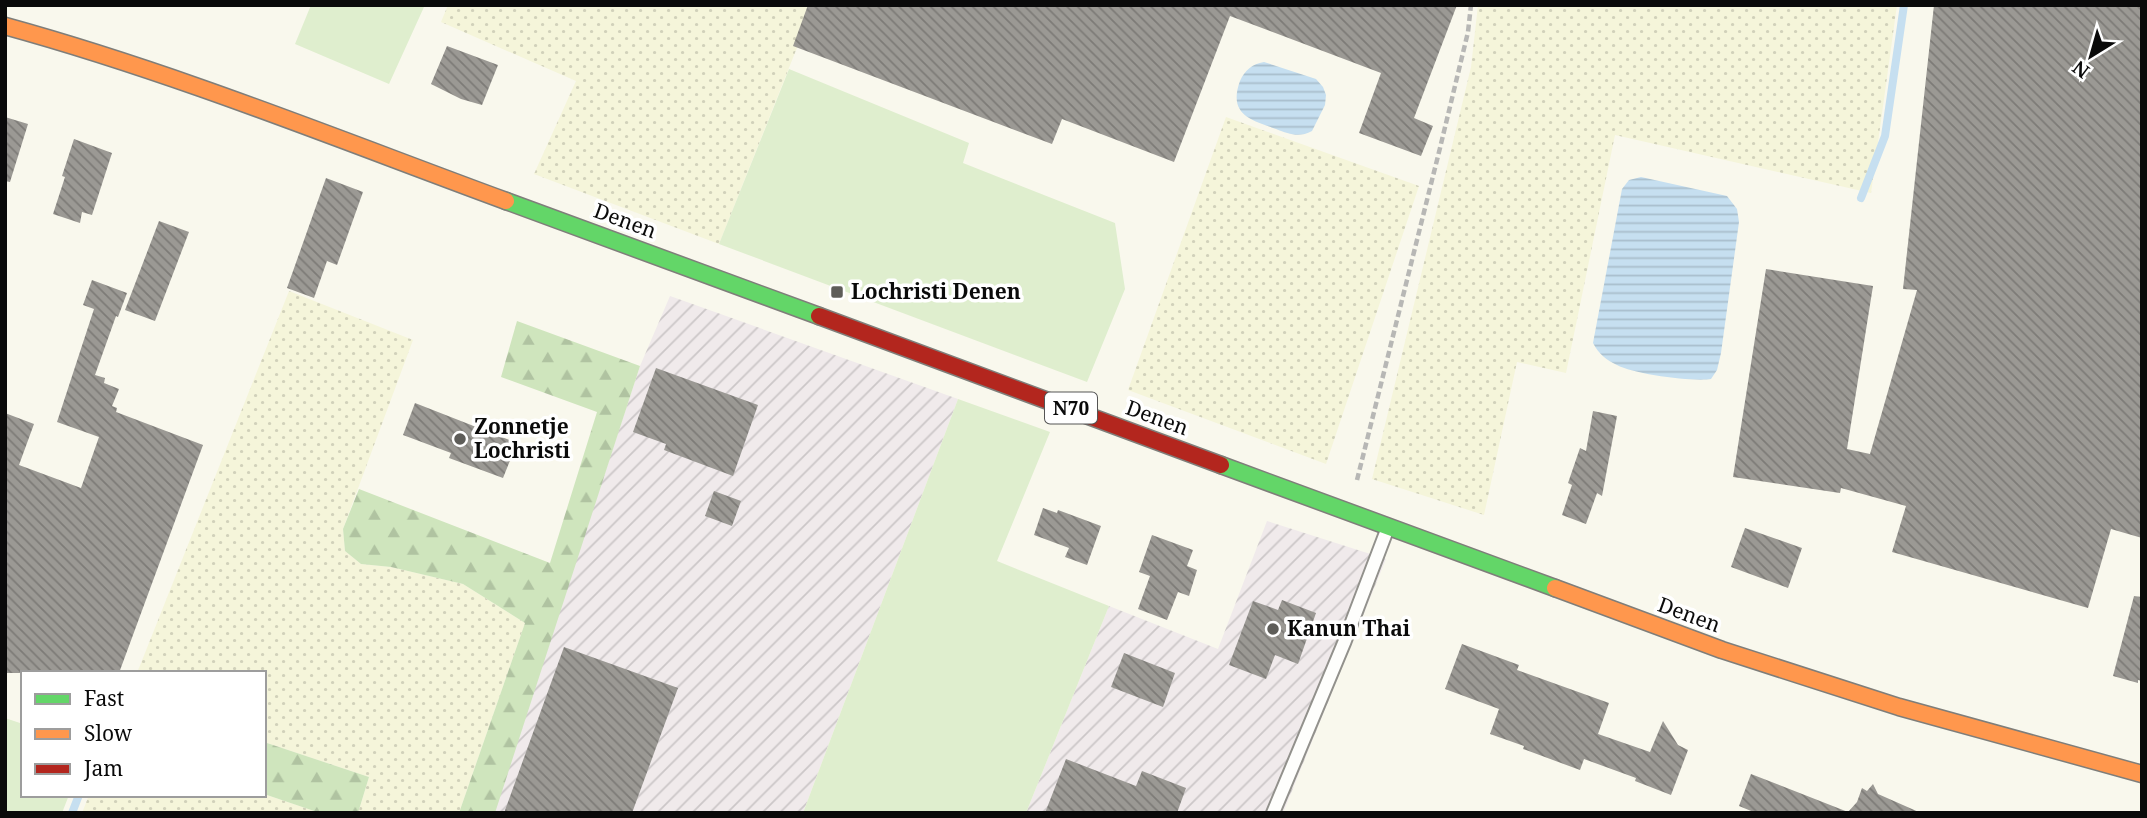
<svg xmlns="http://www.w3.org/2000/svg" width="2147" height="818" viewBox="0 0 2147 818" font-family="'Noto Serif',serif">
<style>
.industrial{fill:url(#industrial-furrows)}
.farmland{fill:url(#farmland-dots)}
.grass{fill:#dfeece}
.forest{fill:url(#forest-firs)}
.water{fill:url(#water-rules)}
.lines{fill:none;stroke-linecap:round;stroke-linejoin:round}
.stream{stroke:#c6dff0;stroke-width:8}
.building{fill:url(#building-back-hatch)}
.lane-casing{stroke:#92918c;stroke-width:16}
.fast-casing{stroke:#7f7e7a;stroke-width:19}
.slow-casing{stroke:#7f7e7a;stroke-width:19}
.jam-casing{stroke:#7f7e7a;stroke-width:19}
.path{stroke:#b7b7b5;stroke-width:4.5;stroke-dasharray:7 3.5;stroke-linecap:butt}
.lane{stroke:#fefefc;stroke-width:12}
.fast{stroke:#63d668;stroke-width:16}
.slow{stroke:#ff974d;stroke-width:16}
.jam{stroke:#b3261e;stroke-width:16}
.poi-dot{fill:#5e5d59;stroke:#fff;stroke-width:2.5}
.labels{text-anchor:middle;stroke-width:7;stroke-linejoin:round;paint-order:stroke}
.shield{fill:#fff;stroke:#545454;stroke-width:2}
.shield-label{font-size:19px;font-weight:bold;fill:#0a0a0a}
.street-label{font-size:21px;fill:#0a0a0a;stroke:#fff}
.poi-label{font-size:21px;font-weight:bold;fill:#0a0a0a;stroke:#fff;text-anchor:start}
</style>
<defs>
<pattern id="industrial-furrows" width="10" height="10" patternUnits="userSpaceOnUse" patternTransform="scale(1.75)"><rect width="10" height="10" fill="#f0eaeb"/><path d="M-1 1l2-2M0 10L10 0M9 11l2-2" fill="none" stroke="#ccc7c8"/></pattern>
<pattern id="farmland-dots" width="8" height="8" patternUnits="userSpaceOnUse" patternTransform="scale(1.75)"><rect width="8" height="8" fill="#f5f5da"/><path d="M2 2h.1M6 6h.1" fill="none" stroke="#d1d1ba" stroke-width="1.8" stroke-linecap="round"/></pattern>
<pattern id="forest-firs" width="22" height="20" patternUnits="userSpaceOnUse" patternTransform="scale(1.75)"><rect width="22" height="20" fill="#cfe5bd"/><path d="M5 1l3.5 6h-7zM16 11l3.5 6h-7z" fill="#b0c3a1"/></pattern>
<pattern id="water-rules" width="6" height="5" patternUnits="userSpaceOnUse" patternTransform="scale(1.75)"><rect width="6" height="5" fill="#c6dff0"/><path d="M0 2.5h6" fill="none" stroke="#a9becc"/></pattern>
<pattern id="building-back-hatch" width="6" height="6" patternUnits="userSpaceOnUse" patternTransform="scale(1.75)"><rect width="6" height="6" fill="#9b9994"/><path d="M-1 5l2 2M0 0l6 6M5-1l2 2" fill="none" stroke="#7d7b77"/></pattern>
</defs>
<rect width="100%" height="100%" fill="#f9f8ed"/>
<path class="industrial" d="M670 296 958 399 803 813H493L640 366Z
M1267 521 1386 559 1283 813H1026L1109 606 1218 649Z"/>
<path class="farmland" d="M448 5H814L719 244 534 174 576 81 441 22Z
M1478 5H1897L1871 193 1615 135 1566 373 1517 362 1484 515 1372 479 1471 67Z
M1226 117 1419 186 1326 464 1128 390Z
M289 291 413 340 343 529 345 551 361 564 391 567 463 584 525 623 459 813H358L369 777 264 742V673H137Z
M264 794 320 813H82L89 795Z"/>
<path class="grass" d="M311 5H419L424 7 389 84 295 44Z
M789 69 969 143 963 163 1115 223 1125 289 1087 382 719 244Z
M958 399 1050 432 997 561 1109 606 1026 813H803Z
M5 718 23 724V795H69L62 813H5Z"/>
<path class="forest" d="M517 321 640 366 495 813H459L525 623 463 584 391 567 361 564 345 551 343 529 359 489 550 563 597 412 501 377Z
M264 742 369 777 358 813H320L264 794Z"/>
<path class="water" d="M1264 62 1316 79 1323 87 1326 95 1325 105 1312 131C1299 138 1289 134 1276 129 1250 120 1228 114 1240 81 1245 70 1252 64 1264 62Z
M1641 177 1727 196 1737 209 1739 222 1721 353 1717 370 1711 379C1693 382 1633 374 1617 365 1606 360 1599 354 1593 343L1622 189 1629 180Z"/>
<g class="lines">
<path class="stream" d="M1861 198 1885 136 1904 5
M72 813 79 795"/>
</g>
<path class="building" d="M808 5H1457L1414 118 1433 126 1421 156 1359 133 1381 73 1230 16 1174 162 1062 119 1052 144 793 46Z
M1934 5H2142V538L2111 529 2088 608 1892 552 1906 506 1841 488 1840 493 1733 477 1766 269 1873 286 1847 449 1870 454 1917 290 1903 289Z
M447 46 498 65 482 105 461 99 431 84Z
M5 117 28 124 10 182 5 181Z
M74 139 112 153 92 215 82 212 80 223 53 214 65 177 62 176Z
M326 178 363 192 337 265 327 261 314 298 287 288Z
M159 221 189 232 155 321 125 310Z
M92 280 127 293 118 317 116 316 95 375 105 378 104 383 119 389 112 406 117 408 116 412 203 445 119 673H5V413L34 424 19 465 81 488 99 437 57 422 94 309 83 305Z
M656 368 758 405 733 476 664 450 666 444 633 432Z
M415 403 517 443 503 478 449 458 451 453 403 435Z
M1593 411 1617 416 1602 496 1597 493 1586 524 1562 515 1572 485 1568 483 1580 448 1586 451Z
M714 491 741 501 732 526 705 516Z
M1043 508 1057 513 1058 510 1101 526 1087 565 1065 557 1069 548 1034 535Z
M1745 528 1802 548 1788 588 1731 567Z
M1152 535 1193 550 1187 566 1197 570 1189 596 1178 592 1167 620 1138 609 1150 576 1139 572Z
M2134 596 2142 597V681L2138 680V683L2113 676Z
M1282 600 1316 613 1298 664 1275 655 1266 679 1229 665 1253 601 1278 610Z
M1462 644 1519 665 1517 670 1609 703 1598 734 1650 752 1663 721 1678 745 1688 750 1671 795 1635 781 1636 778 1584 759 1580 770 1523 749 1524 746 1490 734 1499 709 1445 689Z
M564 647 678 688 632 813H504Z
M1124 653 1175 673 1163 707 1111 687Z
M1066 759 1136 786 1142 771 1186 788 1177 813H1045Z
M1751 774 1848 812 1857 802 1862 788 1867 791 1873 784 1878 794 1921 813H1756L1739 806Z"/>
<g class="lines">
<defs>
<path id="lane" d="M1273 813 1344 643 1387 530"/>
<path id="fast" d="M506 201 819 316
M1221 465 1555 588"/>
<path id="slow" d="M5 26C176 73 340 140 506 201
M1555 588 1722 650 1899 707 2142 774"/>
<path id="jam" d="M819 316 1221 465"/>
</defs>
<use href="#lane" class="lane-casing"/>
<use href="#fast" class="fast-casing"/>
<use href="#slow" class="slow-casing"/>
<use href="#jam" class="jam-casing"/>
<path class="path" d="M1357 480 1440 148 1468 32 1471 5"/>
<use href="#lane" class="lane"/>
<use href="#fast" class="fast"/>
<use href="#slow" class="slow"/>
<use href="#jam" class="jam"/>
</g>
<g class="poi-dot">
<rect x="830" y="285" width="14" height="14" rx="3.5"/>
<circle cx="460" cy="439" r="7"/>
<circle cx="1273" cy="629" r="7"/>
</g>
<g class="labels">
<rect class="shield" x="1045" y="392.5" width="52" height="31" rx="5"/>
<g class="shield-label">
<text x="1071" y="415">N70</text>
</g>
<g class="street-label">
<text transform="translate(625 221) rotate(20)" y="7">Denen</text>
<text transform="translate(1157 418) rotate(20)" y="7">Denen</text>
<text transform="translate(1689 615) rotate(20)" y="7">Denen</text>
</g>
<g class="poi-label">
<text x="851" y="299">Lochristi Denen</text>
<text x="474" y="434">Zonnetje<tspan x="474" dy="24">Lochristi</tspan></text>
<text x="1287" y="636">Kanun Thai</text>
</g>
</g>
<rect width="2147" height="818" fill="none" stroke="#0a0a0a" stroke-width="14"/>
<rect x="21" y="671" width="245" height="126" fill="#ffffff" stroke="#9d9d9d" stroke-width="2"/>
<rect x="35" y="694" width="35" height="10" fill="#63d668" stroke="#9d9d9d" stroke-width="2"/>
<text x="84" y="706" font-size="21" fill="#0a0a0a">Fast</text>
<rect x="35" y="729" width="35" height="10" fill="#ff974d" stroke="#9d9d9d" stroke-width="2"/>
<text x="84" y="741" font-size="21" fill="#0a0a0a">Slow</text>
<rect x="35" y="764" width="35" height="10" fill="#b3261e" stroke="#9d9d9d" stroke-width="2"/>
<text x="84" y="776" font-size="21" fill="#0a0a0a">Jam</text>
<g transform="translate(2091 56) rotate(217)" stroke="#ffffff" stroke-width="5" paint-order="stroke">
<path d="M0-5L12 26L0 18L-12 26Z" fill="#0a0a0a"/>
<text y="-10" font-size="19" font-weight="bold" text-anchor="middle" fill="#0a0a0a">N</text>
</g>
</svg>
